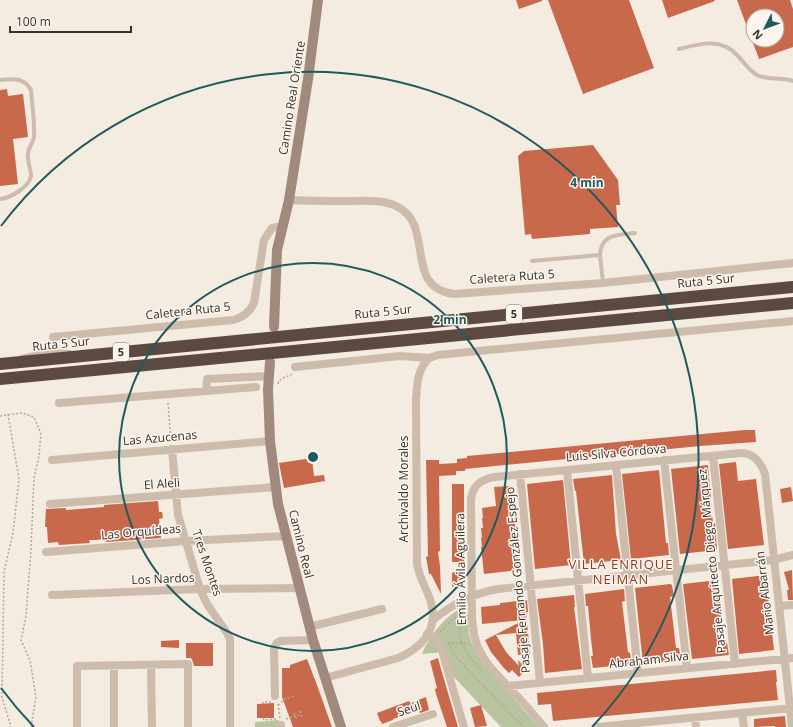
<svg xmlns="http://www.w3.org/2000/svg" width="793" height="727" viewBox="0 0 793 727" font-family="'Open Sans',sans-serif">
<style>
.green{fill:#b8c4a0}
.building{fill:#c8694b;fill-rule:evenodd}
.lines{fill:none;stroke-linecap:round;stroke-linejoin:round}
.path{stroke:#b9a596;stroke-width:1.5;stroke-dasharray:2 2;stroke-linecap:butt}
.lane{stroke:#cdbbac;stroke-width:4}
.street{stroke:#cdbbac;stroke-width:8}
.secondary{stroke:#a18a7d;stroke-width:10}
.highway{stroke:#5c4a42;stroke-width:12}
.ring{fill:none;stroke:#1f5a5e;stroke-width:2}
.labels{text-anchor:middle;stroke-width:3;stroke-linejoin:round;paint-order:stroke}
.shield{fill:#fbf5ee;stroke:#756b66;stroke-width:1}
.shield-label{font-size:11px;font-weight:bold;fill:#3b302b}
.street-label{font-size:12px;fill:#3b302b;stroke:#fbf5ee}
.neighbourhood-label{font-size:13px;letter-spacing:1px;fill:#8c3b22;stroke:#fbf5ee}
.centre{fill:#1f5a5e;stroke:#fbf5ee;stroke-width:2}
.ring-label{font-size:12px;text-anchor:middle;font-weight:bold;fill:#1f5a5e;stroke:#fbf5ee;stroke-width:3;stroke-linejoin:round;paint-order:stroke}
</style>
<rect width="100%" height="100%" fill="#f4ebe1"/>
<path class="green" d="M460 609 465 611 468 614 469 634 472 644 483 664 539 727H501L452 675 445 652 422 654C429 637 444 617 460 609Z
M279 720 280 725 278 727H255V722Z"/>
<path class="building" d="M516 0H542V1L519 9Z
M548 0H629L654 68 583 94Z
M662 0H714L715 1 668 18Z
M737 0H790L793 9V47L759 59ZM753 16H777V40H753Z
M7 89 8 96 23 94 28 137 13 139 18 184 0 186V90Z
M593 145 618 180 620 205H616L618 227 590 229V234L532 239 531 234 525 235 518 156 524 151Z
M745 430H755L756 442 700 446 465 469V471H456V475L439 476 440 551 438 552 440 566 441 594 431 574H429L426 557 428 556 426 460H439V464L457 463V459L467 458V456Z
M312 458 314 476 324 475 325 481 284 488 279 463Z
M736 462 738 481 756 479 764 545 728 549 719 464Z
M708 465 713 524 715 523 717 550 680 554 671 469Z
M659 470 666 543H668L669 555 631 559 622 474Z
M612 475 616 534 621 560 584 564 576 491H575L573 479Z
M563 480 571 565 535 569 527 484Z
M452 484H464V562H452Z
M511 486 520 570 484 574 481 547H482L481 538 482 537 481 528H483L482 518H483L482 508 496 506 494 487Z
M791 487 793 501 782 503 780 489Z
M158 501 159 512H162L163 518 159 519 161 538 106 542 105 539 96 540H89L90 543 59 545 58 542 48 543 47 527H45L46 509 66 508V510L104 507V505Z
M459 570 464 581 452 587V573Z
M792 570 793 600H788L787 590H789L784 572Z
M767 575 769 587H767L774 650 739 654 732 579Z
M718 580 724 643H727L729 655 692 659 683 584Z
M670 584 672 585 674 596 670 597 676 648H679L681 660 643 664 635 588Z
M624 589 625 601 622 602 628 652 630 653 632 664 593 668 591 656H593L591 639 588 606H586L585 594Z
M574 595 575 607H574L582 669 545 673 543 644 537 599Z
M527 600 528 612H526L530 654 518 655 516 633 496 635 506 652 519 666 518 660 527 669 519 677 512 670 509 673 503 667 491 652 485 640 524 620 482 624 481 607 500 605V603Z
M179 640V648L161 647V641Z
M186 643H213V666H194L193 662 191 658H186Z
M438 658 441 669 458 727H447L436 694 435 689 437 688 430 661Z
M307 659 317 685 332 727H293L282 697V668H290V665Z
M776 670 777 682H776L778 700 553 721 551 704 538 705 537 693Z
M426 697 429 710 420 713 419 710 393 719V720L382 724 381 721H380L377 713 409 701 410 703Z
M274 703V718H257V704Z
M481 705 487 726 475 727 470 708Z
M785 716 786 727H775V726L754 727V719Z"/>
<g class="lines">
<path class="path" d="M278 384C280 377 286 378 292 374
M168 403 171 441
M8 414 19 479 13 533 4 572 2 697 11 727
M0 416 22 413 34 417 41 434 39 456 34 478 31 549 26 616 21 640 30 660 36 697 31 727
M463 612C464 618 460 622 460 628 459 647 470 658 483 672
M440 632 449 623 462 612
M448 643H468
M449 643 454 655 523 727
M263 704V702H271
M278 704 280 718
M278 705 285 699 294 696 295 697
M300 711 302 718
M294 713 297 720
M263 718 264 720 276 719
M286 719 301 714"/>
<path class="lane" d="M679 49C699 44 721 37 737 55 744 62 748 70 757 75 768 81 780 76 793 81
M0 80C13 79 24 77 31 90 32 103 35 125 34 137 33 143 28 148 28 154 27 162 31 169 31 176 29 187 11 198 0 199
M600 255 603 283
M532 261 600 255C601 233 619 235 635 233
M21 357 47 351 70 352"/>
<path class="street" d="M289 200C308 201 327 201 347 201 363 201 383 199 398 207 435 226 403 288 454 294L603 283 793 263
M53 337 233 320C243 317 249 313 254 303L264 240 272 228 283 226
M295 367 400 356 429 358 438 355 793 321
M206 391 207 379 269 376
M59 403 256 387
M172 449 178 515 200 589 207 604 227 633 230 639V727
M713 456 735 664
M52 460 270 441
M664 460 687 668
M616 465 638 673
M567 470 588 678
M520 474 540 683
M50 504 276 487
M46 552 187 541 286 536
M52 595 200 589 299 588
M779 606 793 605
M433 620C454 603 471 594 498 589L773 560 793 555
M309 627 382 609
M427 634 436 638 440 644 464 727
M151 665 152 727
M114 666V727
M325 678 398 658C423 647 440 628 430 599 426 588 419 577 417 564L416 401C417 385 417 370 429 358
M507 686 793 658
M275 696 274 649 276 644 280 641 313 640
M742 713 744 727
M695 718 696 727
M281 725V727
M77 727V666L188 664V727
M393 727 433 714
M544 727 528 708 491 668 483 657 477 645 474 635 472 618 471 499C473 485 481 479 495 477L741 453C753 453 761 462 765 474L792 727
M597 727 793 708"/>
<path class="secondary" d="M274 327 277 250 289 200 308 79 318 0
M270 362 268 389 270 441 278 504 313 640 341 727"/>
<path class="highway" d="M0 364 793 287
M0 379 793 303"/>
</g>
<g class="ring">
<circle cx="313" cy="457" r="194"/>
<path d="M34 727A388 388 0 0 1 1 688M1 226A388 388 0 1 1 592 727"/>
</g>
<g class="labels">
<g class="shield">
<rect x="506" y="305" width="16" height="18" rx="3"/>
<rect x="113" y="343" width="16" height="18" rx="3"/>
</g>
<g class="shield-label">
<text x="514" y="318">5</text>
<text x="121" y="356">5</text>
</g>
<g class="street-label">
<text transform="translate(292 98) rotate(-81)" y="4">Camino Real Oriente</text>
<text transform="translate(512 277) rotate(-4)" y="4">Caletera Ruta 5</text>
<text transform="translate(706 281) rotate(-6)" y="4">Ruta 5 Sur</text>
<text transform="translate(188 311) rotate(-6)" y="4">Caletera Ruta 5</text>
<text transform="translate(383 312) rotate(-6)" y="4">Ruta 5 Sur</text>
<text transform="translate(61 344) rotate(-6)" y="4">Ruta 5 Sur</text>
<text transform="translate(160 438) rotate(-5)" y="4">Las Azucenas</text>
<text transform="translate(616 453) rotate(-5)" y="4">Luis Silva Córdova</text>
<text transform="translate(162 484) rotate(-4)" y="4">El Aleli</text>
<text transform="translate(404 489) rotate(-90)" y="4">Archivaldo Morales</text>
<text transform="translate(141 532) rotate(-5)" y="4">Las Orquídeas</text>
<text transform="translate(301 544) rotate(76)" y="4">Camino Real</text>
<text transform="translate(712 561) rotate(-96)" y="4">Pasaje Arquitecto Diego Márquez</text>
<text transform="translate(207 563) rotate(71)" y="4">Tres Montes</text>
<text transform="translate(461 569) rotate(-91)" y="4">Emilio Ávila Aguilera</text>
<text transform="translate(163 579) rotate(-2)" y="4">Los Nardos</text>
<text transform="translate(518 580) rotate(-95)" y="4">Pasaje Fernando González Espejo</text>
<text transform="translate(765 593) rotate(-97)" y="4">Mario Albarrán</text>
<text transform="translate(649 660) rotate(-6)" y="4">Abraham Silva</text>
<text transform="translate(409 709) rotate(-18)" y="4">Seúl</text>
</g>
<g class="neighbourhood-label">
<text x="621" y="569">VILLA ENRIQUE<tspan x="621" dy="15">NEIMAN</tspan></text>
</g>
</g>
<circle cx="313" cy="457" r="6" class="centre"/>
<g class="ring-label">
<text x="587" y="187">4 min</text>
<text x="450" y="324">2 min</text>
</g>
<g transform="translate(765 28) rotate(228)"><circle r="19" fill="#fbf5ee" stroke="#aea6a0"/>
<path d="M0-3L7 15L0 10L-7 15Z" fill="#1f5a5e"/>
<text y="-6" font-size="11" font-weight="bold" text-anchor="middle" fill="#3b302b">N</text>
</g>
<path d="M10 26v6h121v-6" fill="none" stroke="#3b302b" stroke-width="2"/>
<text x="16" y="26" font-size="12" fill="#3b302b" stroke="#fbf5ee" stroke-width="3" paint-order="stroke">100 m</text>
</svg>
